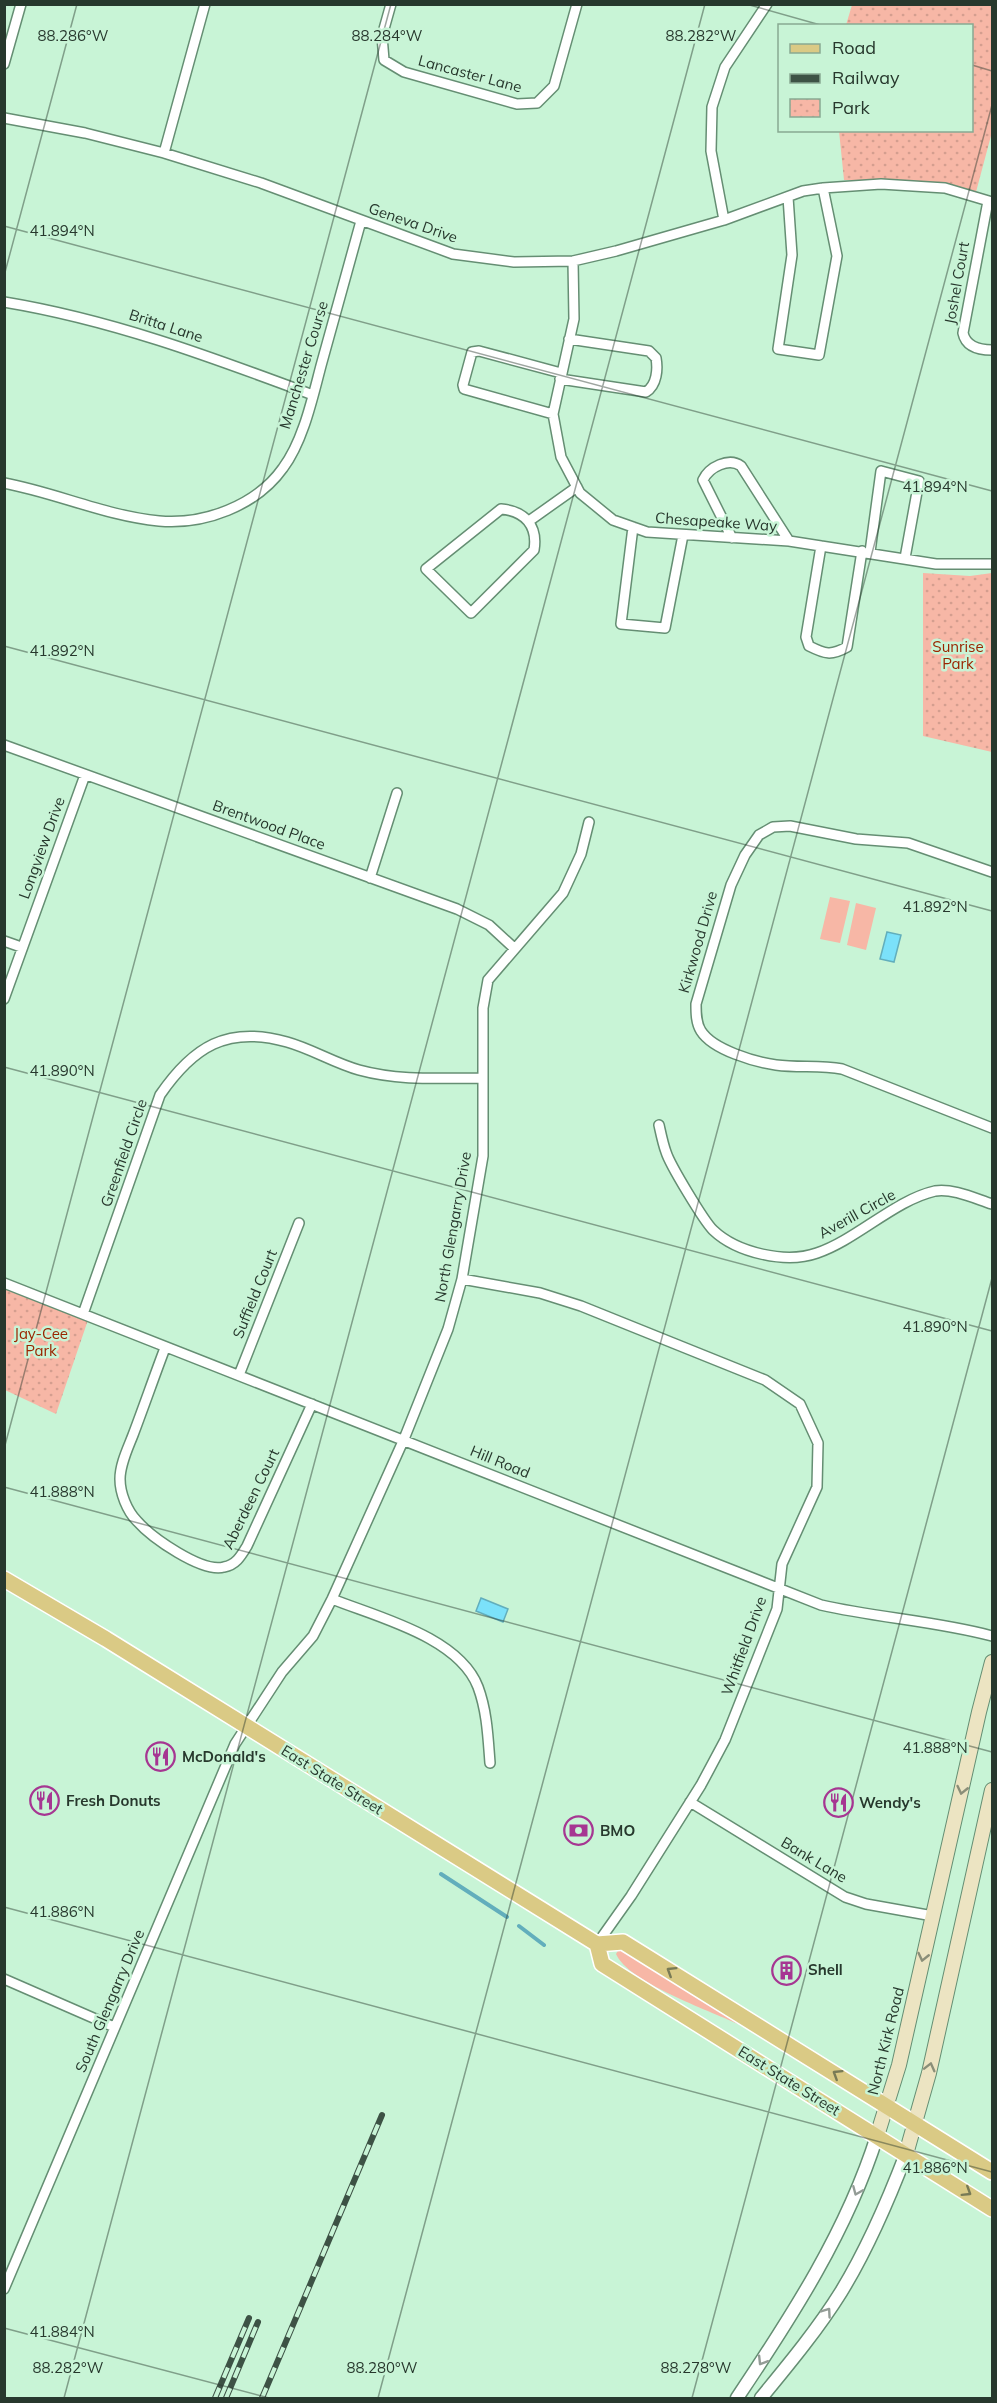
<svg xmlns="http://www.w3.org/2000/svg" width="997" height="2403" viewBox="0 0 997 2403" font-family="Mulish,sans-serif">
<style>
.green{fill:#f7b7a6}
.park{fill:url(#park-dots)}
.water{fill:#7be1fa;stroke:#62aebc;stroke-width:1.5}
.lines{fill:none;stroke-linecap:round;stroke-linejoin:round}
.stream{stroke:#62aebc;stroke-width:4}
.minor-casing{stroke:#658e73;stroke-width:12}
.tertiary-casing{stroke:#658e73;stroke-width:15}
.secondary-casing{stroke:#658e73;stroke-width:16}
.primary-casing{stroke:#fff;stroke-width:18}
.minor{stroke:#fff;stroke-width:9}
.tertiary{stroke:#fff;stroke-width:12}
.secondary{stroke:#ece4c2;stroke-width:14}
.primary{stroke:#daca85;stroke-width:15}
.rail-casing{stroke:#3d5245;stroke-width:6}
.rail{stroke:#c8f4d6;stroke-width:4;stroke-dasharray:11;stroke-linecap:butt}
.oneway{stroke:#8a8e78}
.oneway2{stroke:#787a55}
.oneway3{stroke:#939c96}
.ticks{fill:none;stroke:#27382d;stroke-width:1.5;stroke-opacity:0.45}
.labels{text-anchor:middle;stroke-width:5;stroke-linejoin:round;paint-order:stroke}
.street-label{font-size:15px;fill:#27382d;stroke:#c8f4d6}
.park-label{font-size:15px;fill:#9a2500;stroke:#c8f4d6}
.poi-label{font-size:15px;font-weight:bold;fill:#27382d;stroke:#c8f4d6;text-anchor:start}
.ticks-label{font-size:15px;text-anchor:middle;fill:#27382d;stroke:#c8f4d6;stroke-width:5;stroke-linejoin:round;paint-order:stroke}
</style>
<defs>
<pattern id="park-dots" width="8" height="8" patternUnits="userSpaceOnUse" patternTransform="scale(1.5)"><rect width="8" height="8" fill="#f7b7a6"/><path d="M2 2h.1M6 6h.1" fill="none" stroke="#d49e8f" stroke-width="1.8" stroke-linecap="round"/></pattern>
</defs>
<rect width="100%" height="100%" fill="#c8f4d6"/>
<path class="green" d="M830 897 850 901 840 943 820 939Z
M856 903 876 908 866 950 847 945Z
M619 1949 739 2022 738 2024C708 2010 628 1982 616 1954Z"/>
<path class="park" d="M852 5H992V132L976 192 918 181 844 180 839 131 972 130V26L846 25Z
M923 573 970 576 992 573V752L923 736Z
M5 1289 88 1320 56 1414 5 1390Z"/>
<path class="water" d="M887 932 901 935 894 962 880 959Z
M481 1598 508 1609 503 1622 476 1611Z"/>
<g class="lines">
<path class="stream" d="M441 1874 507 1917
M519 1926 544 1945"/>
<defs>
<path id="minor" d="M391 4 382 36 384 60 404 72 517 104 537 103 554 86 577 4
M4 64 21 4
M4 118 85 133 164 153 261 183 453 254 514 262 573 261 616 251 724 220 803 191 823 188 881 184 945 188 992 202
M164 153 205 4
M788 197 792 255 778 349 819 355 837 256 823 188
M988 201 963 333C966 347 980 350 992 350
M724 220 711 151 712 107 725 67 767 4
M573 261 574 319 553 414 561 457 580 493 613 520 647 532 789 541 936 564H992
M4 302C113 320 211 357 313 395
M560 379 646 392C657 385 658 369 656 358L649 351 569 339
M553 414 464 389 463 385 472 352 479 351 561 373
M4 483C57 493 106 516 159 521 204 525 256 506 283 468 304 440 313 395 322 362 335 315 348 268 361 221
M501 509C525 511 538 526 534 550L471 613 426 569Z
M529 521 577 487
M633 527 621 624 665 628 683 535
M732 538 703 480C709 467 729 457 741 466L789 541
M821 546 806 637 809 646C825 654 831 656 847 647L862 551
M870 552 881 471 919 481 905 558
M4 745 457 909 489 925 514 948
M992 872 908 843 856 839 790 826 773 827 759 835 745 855 731 885 696 1004C696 1013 696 1023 701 1031 713 1050 755 1062 776 1065 798 1068 820 1065 842 1069L992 1128
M370 878 397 793
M4 941 21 947
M4 999 85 775
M659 1125C661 1134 663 1144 666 1152 670 1165 704 1221 713 1230 737 1253 786 1264 817 1253 856 1240 895 1200 935 1191 953 1188 976 1199 992 1204
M462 1279 540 1293 581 1306 765 1380 800 1404 818 1443 817 1487 782 1564 777 1609 725 1740 701 1785 631 1896 597 1944
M4 1283 821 1605C878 1618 936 1621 992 1636
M83 1314 160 1095C193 1047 227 1025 287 1042 312 1049 334 1063 359 1070 399 1081 440 1078 482 1078
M165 1348C154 1377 144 1406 133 1435 128 1448 120 1464 120 1479 120 1493 127 1511 137 1521 152 1538 202 1573 224 1567 236 1565 241 1556 247 1546L312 1404
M239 1375 299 1223
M332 1599C377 1617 459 1637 478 1687 487 1711 488 1737 490 1763
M690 1802 845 1897 866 1904 933 1916
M4 1979 114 2027
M4 2289 235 1744 282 1672 313 1636 332 1599 404 1439 448 1329 462 1279 483 1156V1008L488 980 563 893 581 854 589 822"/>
<path id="tertiary" d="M737 2398C792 2316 847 2231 877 2136
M761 2398C789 2364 818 2329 841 2292 868 2248 888 2201 906 2154"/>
<path id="secondary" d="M877 2136 899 2065 979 1712 992 1662
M906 2154 929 2073 992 1790"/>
<path id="primary" d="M4 1579 106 1639 597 1944 623 1942 992 2172
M597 1944 602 1964 992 2209"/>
</defs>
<use href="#minor" class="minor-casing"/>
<use href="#tertiary" class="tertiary-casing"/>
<use href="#secondary" class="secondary-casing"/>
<use href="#primary" class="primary-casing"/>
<use href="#minor" class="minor"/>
<use href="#tertiary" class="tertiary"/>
<use href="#secondary" class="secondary"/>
<use href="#primary" class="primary"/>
<defs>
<path id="rail" d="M215 2398 249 2318
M226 2398 258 2322
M262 2398 382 2115"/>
</defs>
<use href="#rail" class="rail-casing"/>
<use href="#rail" class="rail"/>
</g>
<defs><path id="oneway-chevron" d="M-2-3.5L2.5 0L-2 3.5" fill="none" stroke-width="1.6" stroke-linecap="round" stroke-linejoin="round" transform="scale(1.5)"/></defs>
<g class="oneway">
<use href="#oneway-chevron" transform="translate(962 1790) rotate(103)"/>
<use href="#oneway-chevron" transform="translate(923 1957) rotate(103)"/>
<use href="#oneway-chevron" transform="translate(930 2067) rotate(-76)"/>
</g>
<g class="oneway2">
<use href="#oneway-chevron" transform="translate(671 1971) rotate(-148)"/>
<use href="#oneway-chevron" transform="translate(837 2074) rotate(-148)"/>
<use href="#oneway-chevron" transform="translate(967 2192) rotate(32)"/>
</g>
<g class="oneway3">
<use href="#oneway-chevron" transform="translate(857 2191) rotate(113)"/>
<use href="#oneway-chevron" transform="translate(827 2312) rotate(-55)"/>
<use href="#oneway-chevron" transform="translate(762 2361) rotate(122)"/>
</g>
<path class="ticks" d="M746 4 824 26M972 65 992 71M4 226 992 491M4 276 77 4M4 646 992 911M4 1067 992 1331M4 1449 391 4M4 1487 992 1752M4 1907 992 2172M4 2328 269 2398M64 2398 705 4M378 2398 992 105M692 2398 992 1278"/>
<defs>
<symbol id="restaurant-ring" viewBox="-11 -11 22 22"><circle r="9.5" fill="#c8f4d6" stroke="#a63692" stroke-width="1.5"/><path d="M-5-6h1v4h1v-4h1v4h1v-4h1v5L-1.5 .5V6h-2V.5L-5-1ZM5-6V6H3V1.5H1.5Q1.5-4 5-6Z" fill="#a63692"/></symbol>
<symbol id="bank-ring" viewBox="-11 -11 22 22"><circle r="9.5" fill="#c8f4d6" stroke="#a63692" stroke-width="1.5"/><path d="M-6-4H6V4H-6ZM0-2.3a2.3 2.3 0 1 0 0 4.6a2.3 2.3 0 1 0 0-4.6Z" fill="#a63692"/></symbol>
<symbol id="building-ring" viewBox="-11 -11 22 22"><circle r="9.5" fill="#c8f4d6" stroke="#a63692" stroke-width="1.5"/><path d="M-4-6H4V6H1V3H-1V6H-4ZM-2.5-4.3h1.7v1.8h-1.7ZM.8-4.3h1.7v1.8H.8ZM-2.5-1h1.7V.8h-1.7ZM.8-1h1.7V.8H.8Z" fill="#a63692"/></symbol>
</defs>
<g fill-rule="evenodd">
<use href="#restaurant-ring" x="144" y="1740" width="33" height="33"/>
<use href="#restaurant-ring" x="28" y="1784" width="33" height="33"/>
<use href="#restaurant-ring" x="822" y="1786" width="33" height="33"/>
<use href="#bank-ring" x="562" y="1814" width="33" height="33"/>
<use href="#building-ring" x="770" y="1954" width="33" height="33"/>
</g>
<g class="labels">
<g class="street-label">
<text transform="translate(470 74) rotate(15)" y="5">Lancaster Lane</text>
<text transform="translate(413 223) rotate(19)" y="5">Geneva Drive</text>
<text transform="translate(957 283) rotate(-80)" y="5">Joshel Court</text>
<text transform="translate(166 326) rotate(18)" y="5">Britta Lane</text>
<text transform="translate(304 365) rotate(-73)" y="5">Manchester Course</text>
<text transform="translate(716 522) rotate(4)" y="5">Chesapeake Way</text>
<text transform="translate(269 825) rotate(20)" y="5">Brentwood Place</text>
<text transform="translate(42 848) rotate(-70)" y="5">Longview Drive</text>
<text transform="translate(698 942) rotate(-74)" y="5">Kirkwood Drive</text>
<text transform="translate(124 1153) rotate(-71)" y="5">Greenfield Circle</text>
<text transform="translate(857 1214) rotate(-29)" y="5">Averill Circle</text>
<text transform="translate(453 1227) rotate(-80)" y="5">North Glengarry Drive</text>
<text transform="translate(255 1294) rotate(-68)" y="5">Suffield Court</text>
<text transform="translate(500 1462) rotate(22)" y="5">Hill Road</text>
<text transform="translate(251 1499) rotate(-64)" y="5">Aberdeen Court</text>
<text transform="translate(744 1646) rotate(-70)" y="5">Whitfield Drive</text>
<text transform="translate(332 1780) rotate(32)" y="5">East State Street</text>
<text transform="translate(814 1860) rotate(31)" y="5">Bank Lane</text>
<text transform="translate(110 2001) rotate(-67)" y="5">South Glengarry Drive</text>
<text transform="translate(886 2041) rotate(-76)" y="5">North Kirk Road</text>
<text transform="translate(789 2081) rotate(32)" y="5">East State Street</text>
</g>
<g class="park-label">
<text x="958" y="652">Sunrise<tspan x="958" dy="17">Park</tspan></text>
<text x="41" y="1339">Jay-Cee<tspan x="41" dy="17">Park</tspan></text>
</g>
<g class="poi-label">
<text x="182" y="1762">McDonald's</text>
<text x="66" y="1806">Fresh Donuts</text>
<text x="859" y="1808">Wendy's</text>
<text x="600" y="1836">BMO</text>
<text x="808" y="1975">Shell</text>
</g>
</g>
<g class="ticks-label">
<text x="701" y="41">88.282°W</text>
<text x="73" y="41">88.286°W</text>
<text x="387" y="41">88.284°W</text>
<text x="62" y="236">41.894°N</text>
<text x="935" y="492">41.894°N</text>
<text x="62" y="656">41.892°N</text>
<text x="935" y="912">41.892°N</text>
<text x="62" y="1076">41.890°N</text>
<text x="935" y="1332">41.890°N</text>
<text x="62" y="1497">41.888°N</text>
<text x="935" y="1753">41.888°N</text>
<text x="62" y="1917">41.886°N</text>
<text x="935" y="2173">41.886°N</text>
<text x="62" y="2337">41.884°N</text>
<text x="68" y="2373">88.282°W</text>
<text x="382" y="2373">88.280°W</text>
<text x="696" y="2373">88.278°W</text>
</g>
<rect width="997" height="2403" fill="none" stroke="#27382d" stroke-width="12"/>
<rect x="778" y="24" width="195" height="108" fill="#c8f4d6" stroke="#88a992" stroke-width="1.5"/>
<rect x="790" y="44" width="30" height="9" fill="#daca85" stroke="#88a992" stroke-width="1.5"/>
<text x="832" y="54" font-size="18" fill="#27382d">Road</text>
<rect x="790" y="74" width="30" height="9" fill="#3d5245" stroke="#88a992" stroke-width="1.5"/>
<text x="832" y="84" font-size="18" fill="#27382d">Railway</text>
<rect x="790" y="99" width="30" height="18" fill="url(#park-dots)" stroke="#88a992" stroke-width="1.5"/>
<text x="832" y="114" font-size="18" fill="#27382d">Park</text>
</svg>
